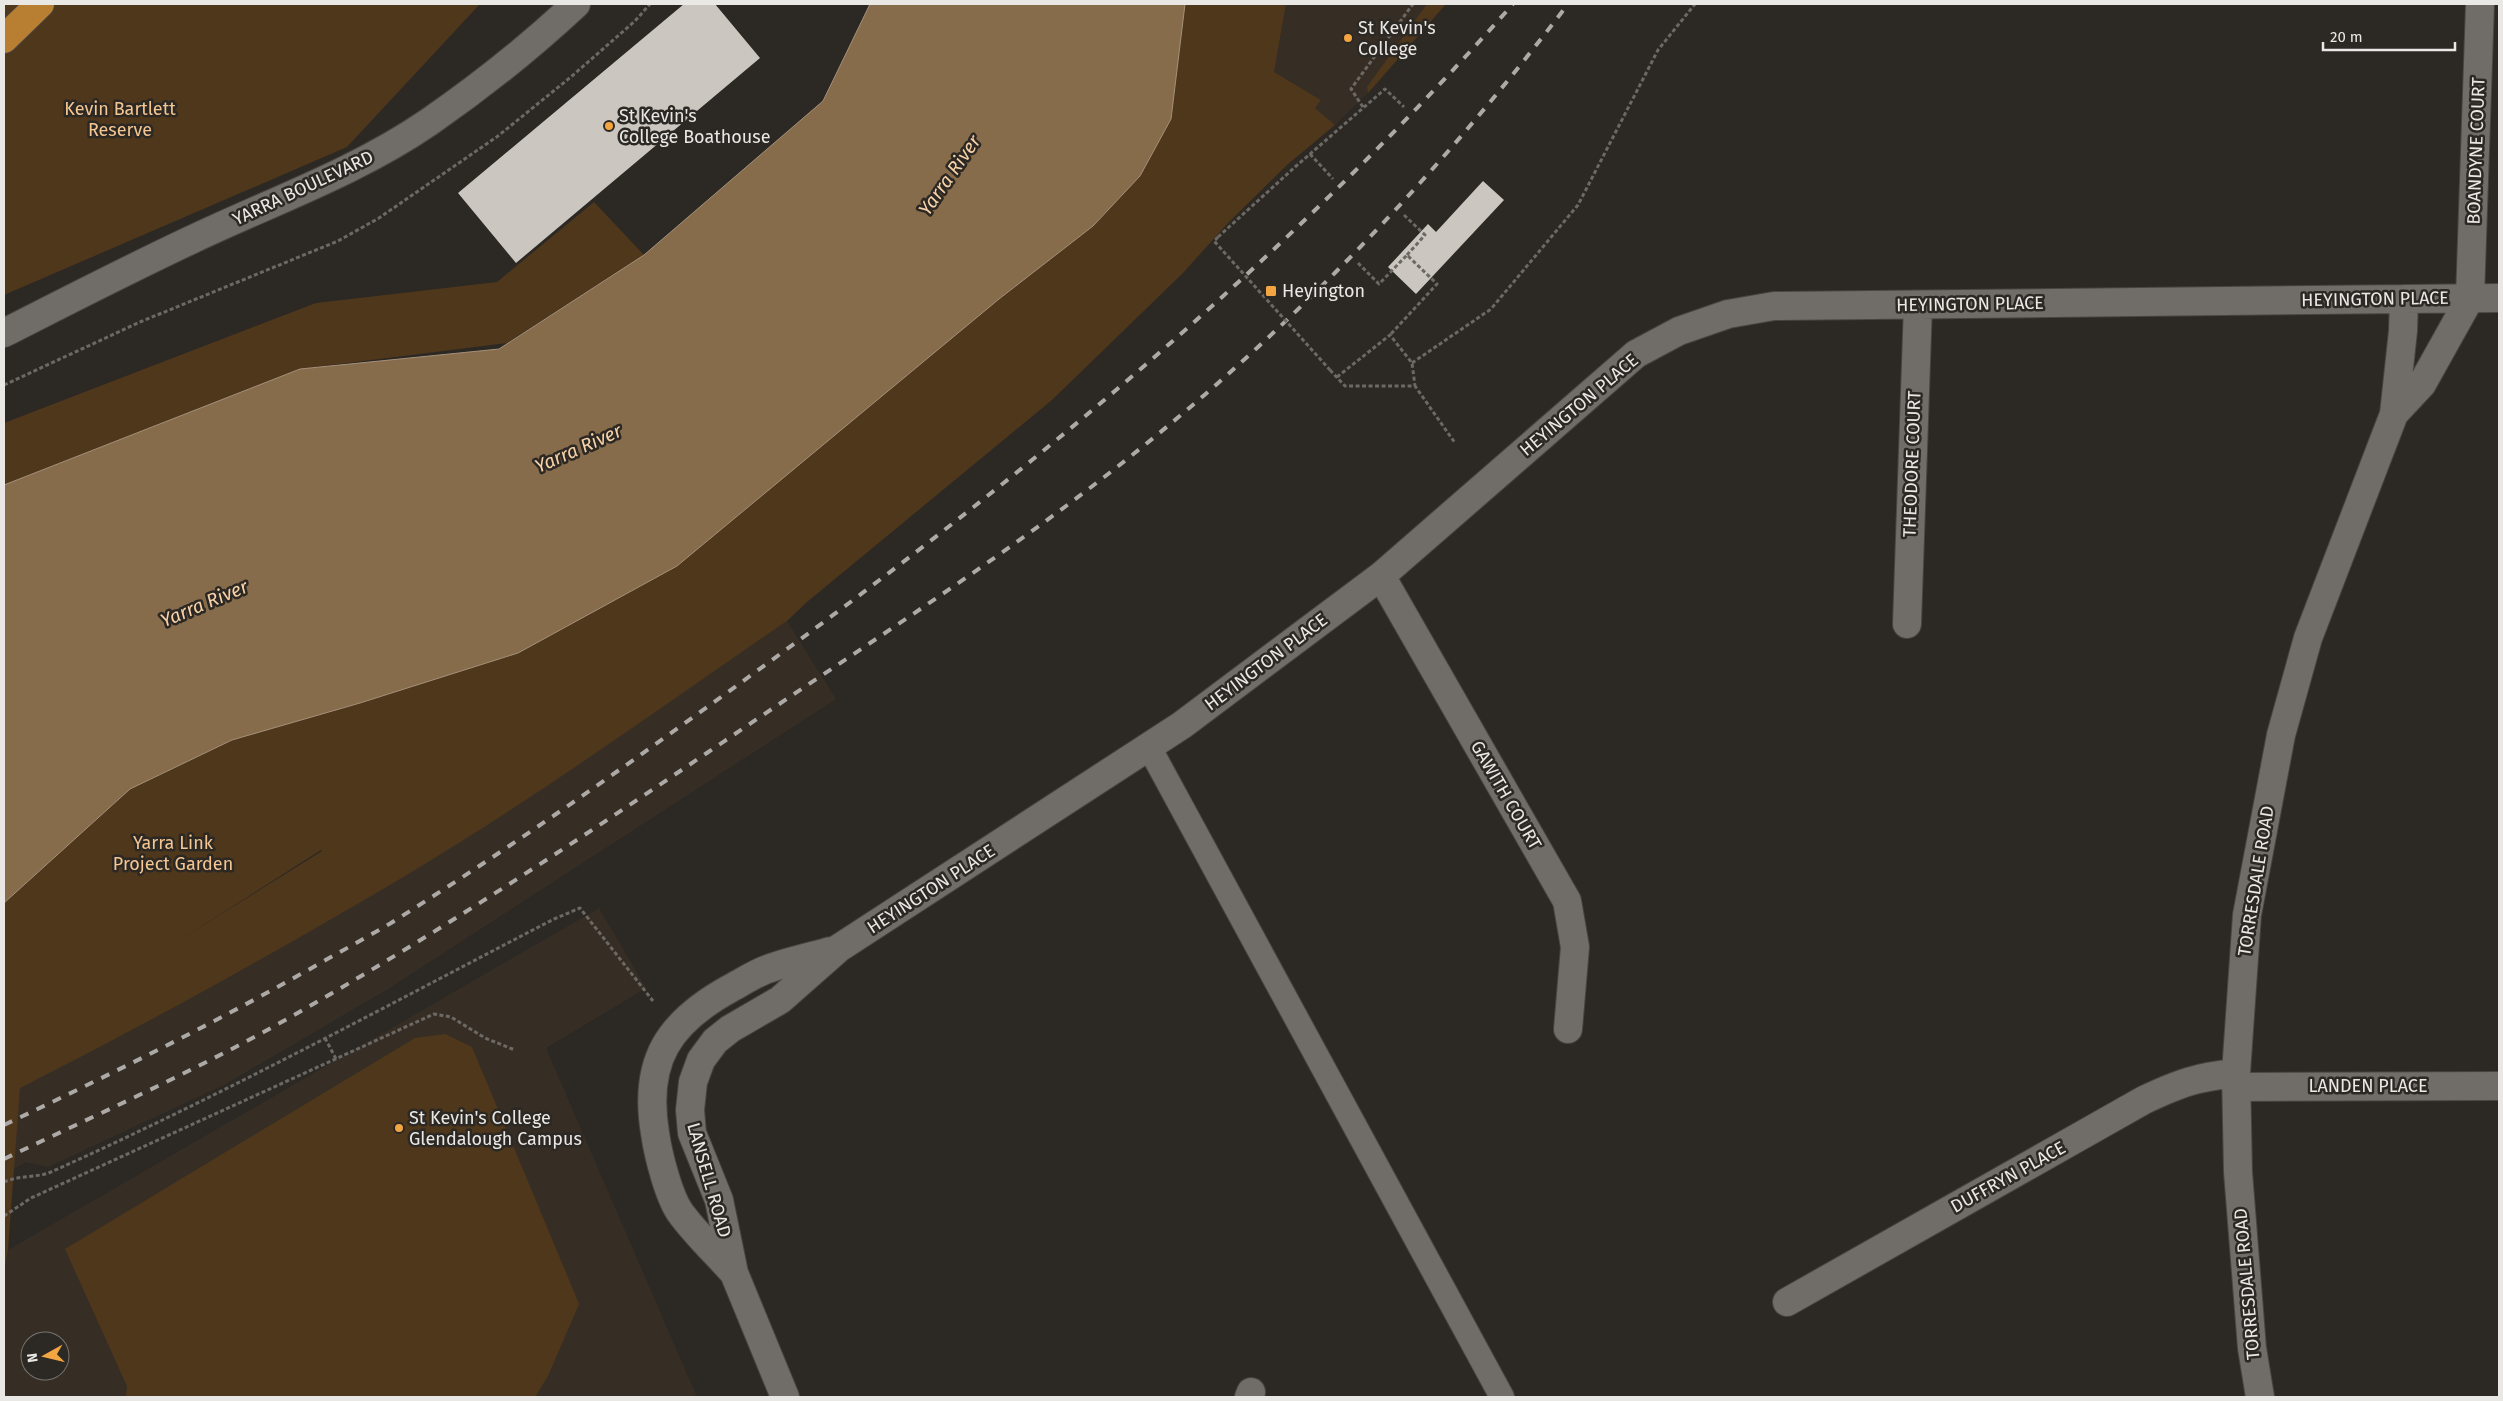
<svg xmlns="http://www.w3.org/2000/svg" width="2503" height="1401" viewBox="0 0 2503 1401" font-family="'Fira Sans',sans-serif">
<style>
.built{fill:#362e25;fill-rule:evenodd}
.green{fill:#4f371b;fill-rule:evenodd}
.water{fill:#876c4c;stroke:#a5917a}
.building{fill:#cbc6c0}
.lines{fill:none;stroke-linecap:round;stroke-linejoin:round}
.lane-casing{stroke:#484541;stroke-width:26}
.street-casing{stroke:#484541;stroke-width:30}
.secondary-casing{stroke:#484541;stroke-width:30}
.highway-casing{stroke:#484541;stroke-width:30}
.path{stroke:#6c6965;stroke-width:3;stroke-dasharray:4 2.5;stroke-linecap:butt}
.lane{stroke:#706c67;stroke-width:24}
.street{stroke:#706c67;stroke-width:28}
.secondary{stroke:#706c67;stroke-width:28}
.highway{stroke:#b87e32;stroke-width:28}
.rail{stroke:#aca9a6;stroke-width:4;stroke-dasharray:9 9;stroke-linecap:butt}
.path-bridge{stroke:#6c6965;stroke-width:3;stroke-dasharray:4 2.5;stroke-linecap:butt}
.poi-dot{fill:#f2a541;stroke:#2c2824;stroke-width:2}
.labels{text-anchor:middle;stroke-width:5;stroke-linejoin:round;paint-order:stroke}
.poi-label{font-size:18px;fill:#eae8e5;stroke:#2c2824;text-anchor:start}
.park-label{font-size:18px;fill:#f5c691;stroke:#2c2824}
.street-label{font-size:18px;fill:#eae8e5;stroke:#2c2824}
.water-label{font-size:19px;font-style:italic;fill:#f8d2a8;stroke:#2c2824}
</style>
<rect width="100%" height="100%" fill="#2c2824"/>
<path class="built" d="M1286 4H1446L1374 87 1335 125 1314 108 1321 100 1274 72Z
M787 621 836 699 388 989 224 1085 48 1167 25 1162 11 1171 4 1096 252 964 416 869 553 780Z
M599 908 646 988 546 1048 697 1397H4V1272L8 1250ZM30 1341H60V1371H30Z"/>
<path class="green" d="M4 4H480L347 147 4 295Z
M1185 4H1286L1274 72 1321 100 1315 108 1335 125 1287 165 1228 223 1183 273 1052 400 807 602 787 621C664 705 543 793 415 870 286 947 154 1020 20 1088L8 1250 4 1272V903L130 789 232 740 360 703 518 653 999 299 1093 226 1140 176 1171 119ZM321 850 322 851 175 943Z
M1427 4H1446L1368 93 1367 87Z
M594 202 644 255 507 343 300 369 4 485V423L316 303 497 282Z
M445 1034 472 1047 579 1304 548 1376 535 1397H126L127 1386 65 1249 415 1038Z"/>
<path class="water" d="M870 4H1185L1171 119 1140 176 1093 226 999 299 677 566 518 653 360 703 232 740 130 789 4 903V485L300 369 499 349 644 255 823 101Z"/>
<path class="building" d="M684 4H715L760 58 516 263 458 193Z
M1483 181 1504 200 1416 294 1388 267 1428 224 1436 232Z"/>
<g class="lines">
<defs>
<path id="lane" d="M1149 747 1502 1397"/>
<path id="street" d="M2394 414 2422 384 2470 298 2480 4
M1381 576 1567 901 1575 947 1568 1029
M1907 624 1918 305
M2237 1087 2499 1086
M733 1272C716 1253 697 1235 682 1215 669 1199 658 1154 655 1133 643 1060 669 1022 731 988 742 982 753 975 765 970 786 962 809 957 831 951
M1787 1302 2144 1100C2180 1083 2197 1077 2236 1073
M785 1397 734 1273 719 1200 692 1133 690 1110 693 1082 701 1060 715 1041 730 1029 780 1000 839 948 1182 725 1381 576 1636 354 1679 331 1728 314 1774 306 2499 298
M1249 1397 1251 1392
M2260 1397 2252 1348 2238 1172 2236 1073 2247 915 2281 735 2308 638 2394 414 2403 331 2404 299"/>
<path id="secondary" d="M4 333C67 301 129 269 193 239 273 201 356 172 429 122 481 86 531 46 576 4"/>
<path id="highway" d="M4 39 40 4"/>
</defs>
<use href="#lane" class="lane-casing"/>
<use href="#street" class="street-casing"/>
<use href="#secondary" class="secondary-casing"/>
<use href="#highway" class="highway-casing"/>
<path class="path" d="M1363 107 1351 89 1413 4
M1310 154 1333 179
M1404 215 1425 235 1407 255
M1218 237 1295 167 1385 89 1404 107
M1358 263 1379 284 1407 255 1437 284 1390 335
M1412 363 1491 309 1578 205 1658 50 1695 4
M1330 370 1345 386H1415L1455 443
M1337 377 1390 335 1412 363 1415 386
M4 385 140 322 338 241 379 218 498 136 572 76 635 21 650 4
M325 1038 336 1059
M4 1182C19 1175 37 1178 51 1172 223 1095 388 1005 554 919L580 908 653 1001
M4 1216 31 1198 434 1014 451 1017 485 1038 515 1050"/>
<use href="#lane" class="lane"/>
<use href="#street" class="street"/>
<use href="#secondary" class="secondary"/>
<use href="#highway" class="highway"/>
<path class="rail" d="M4 1125C107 1076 209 1026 308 970 336 954 364 939 391 923 536 832 675 731 813 630 1065 443 1305 239 1513 4
M4 1159C98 1114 195 1071 287 1019 450 927 605 822 760 717 899 623 1041 532 1169 425 1318 301 1451 158 1568 4"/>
<path class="path-bridge" d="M1218 237 1214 241 1330 370"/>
</g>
<g class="poi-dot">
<circle cx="1348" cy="38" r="5"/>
<circle cx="609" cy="126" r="5"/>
<rect x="1265" y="285" width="12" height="12" rx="2.5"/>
<circle cx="399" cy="1128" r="5"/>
</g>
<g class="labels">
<g class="poi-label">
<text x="1358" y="34">St Kevin's<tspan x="1358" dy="21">College</tspan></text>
<text x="619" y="122">St Kevin's<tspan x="619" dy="21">College Boathouse</tspan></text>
<text x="1282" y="297">Heyington</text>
<text x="409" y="1124">St Kevin's College<tspan x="409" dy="21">Glendalough Campus</tspan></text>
</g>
<g class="park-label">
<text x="120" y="115">Kevin Bartlett<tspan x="120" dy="21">Reserve</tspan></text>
<text x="173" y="849">Yarra Link<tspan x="173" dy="21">Project Garden</tspan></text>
</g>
<g class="street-label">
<text transform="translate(2476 151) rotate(-88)" y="6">BOANDYNE COURT</text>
<text transform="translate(303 188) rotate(-25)" y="6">YARRA BOULEVARD</text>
<text transform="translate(2375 299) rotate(-1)" y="6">HEYINGTON PLACE</text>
<text transform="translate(1970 304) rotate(-1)" y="6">HEYINGTON PLACE</text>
<text transform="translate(1579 405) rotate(-40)" y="6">HEYINGTON PLACE</text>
<text transform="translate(1912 464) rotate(-88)" y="6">THEODORE COURT</text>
<text transform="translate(1266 662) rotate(-37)" y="6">HEYINGTON PLACE</text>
<text transform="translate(1506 795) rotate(60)" y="6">GAWITH COURT</text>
<text transform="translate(2256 881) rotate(-81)" y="6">TORRESDALE ROAD</text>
<text transform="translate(931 889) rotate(-33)" y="6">HEYINGTON PLACE</text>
<text x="2368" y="1092">LANDEN PLACE</text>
<text transform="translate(2008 1177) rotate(-29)" y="6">DUFFRYN PLACE</text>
<text transform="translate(709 1180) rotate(74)" y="6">LANSELL ROAD</text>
<text transform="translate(2247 1284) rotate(-95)" y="6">TORRESDALE ROAD</text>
</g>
<g class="water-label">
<text transform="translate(949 175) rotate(-55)" y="7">Yarra River</text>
<text transform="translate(578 448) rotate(-24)" y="7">Yarra River</text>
<text transform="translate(204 603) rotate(-23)" y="7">Yarra River</text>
</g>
</g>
<rect width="2503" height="1401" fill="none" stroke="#eae8e5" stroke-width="10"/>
<g transform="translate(45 1356) rotate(262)"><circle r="24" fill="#2c2824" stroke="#787571"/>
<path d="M0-4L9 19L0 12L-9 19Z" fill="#f2a541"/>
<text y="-8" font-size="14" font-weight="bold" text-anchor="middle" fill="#eae8e5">N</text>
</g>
<path d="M2323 42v8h132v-8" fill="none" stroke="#eae8e5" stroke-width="2.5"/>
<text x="2330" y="42" font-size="15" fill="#eae8e5" stroke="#2c2824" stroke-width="4" paint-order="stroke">20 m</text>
</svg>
